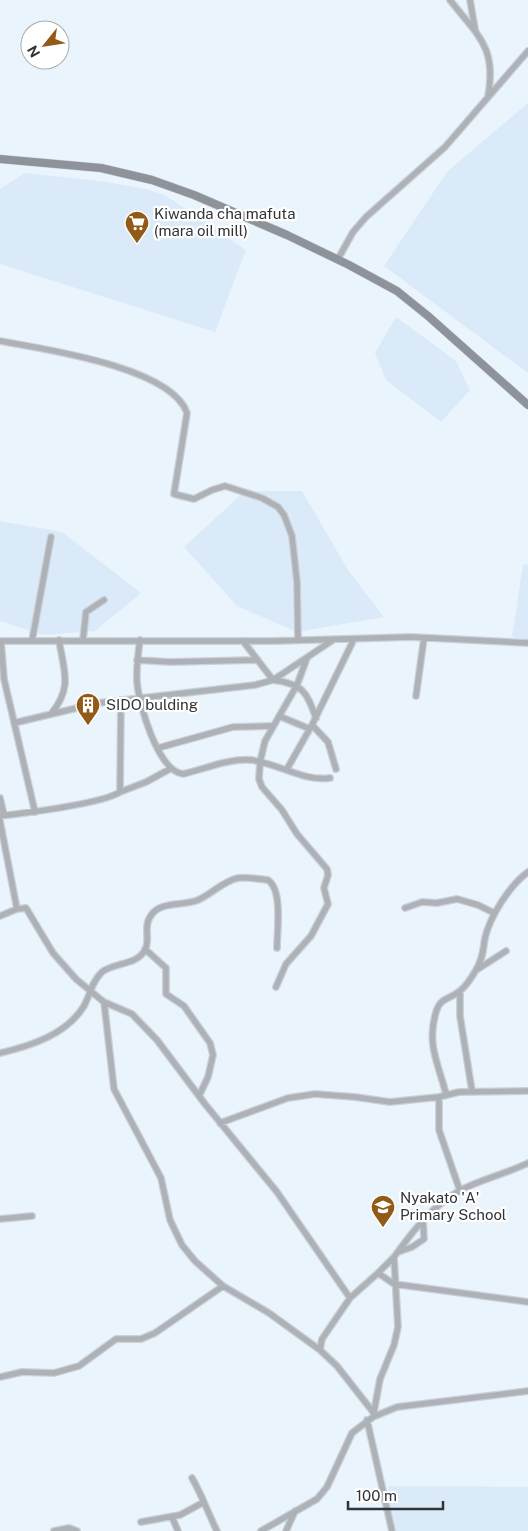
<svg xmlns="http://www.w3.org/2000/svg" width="528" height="1531" viewBox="0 0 528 1531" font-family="'Public Sans',sans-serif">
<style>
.built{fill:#dbeaf8}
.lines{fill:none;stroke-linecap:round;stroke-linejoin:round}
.street-casing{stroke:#c9d1d9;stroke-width:8}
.secondary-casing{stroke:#c9d1d9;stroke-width:9}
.street{stroke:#aeb2b6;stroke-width:5.5}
.secondary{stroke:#8d9399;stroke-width:8}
.labels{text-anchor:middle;stroke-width:4.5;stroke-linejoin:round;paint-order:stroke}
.poi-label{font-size:15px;fill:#303337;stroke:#fff;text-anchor:start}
</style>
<rect width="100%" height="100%" fill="#eaf4fc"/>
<path class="built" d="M528 103V373L384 266 447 172Z
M25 173 100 181 147 189 166 196 246 250 215 332 0 264V189Z
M396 317 456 361 470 390 441 422 386 380 375 353Z
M245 491H302L348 570 384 617 297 632 237 606 184 547Z
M0 521 62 532 141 593 95 631 44 635 0 621Z
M523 564 528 565V640L512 637Z
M389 1486 528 1487V1531H389Z"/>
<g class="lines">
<defs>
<path id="street" d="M450 0C478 36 497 47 488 97
M470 0 475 29
M338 259 353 232 366 217 445 147 528 51
M0 341C43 349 172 367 187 413L174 494 194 499 212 490 225 486 262 498 278 507 284 515 292 536 297 582 298 640
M83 640 86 612 104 600
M140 640C138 654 136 668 137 682 139 705 158 771 183 774 204 769 230 758 251 760 277 763 304 782 330 778
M0 641H275L411 637 528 643
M1 641 4 679 35 812
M32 641 51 537
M243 641 273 680C303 684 306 691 316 718
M137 660 170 662 256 660
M416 696 424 638
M51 714C73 687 64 672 59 640
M279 716 310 729
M14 723 98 703 255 685 273 680 333 640
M312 725 328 742 336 769
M158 748 233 727 271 726
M287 769 312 725 354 639
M120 792 146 782 170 769
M0 798 4 815
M0 816C25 813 102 804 120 792L121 700
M0 821 17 909
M405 908 422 902 437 903 457 899 478 905 494 913
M0 916 17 909 26 908 53 953 76 979 104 1002 132 1014 157 1040 205 1104 277 1192 350 1298 322 1339 320 1350 337 1366 373 1412
M145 949 166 968V994L184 1006 210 1043 213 1055 208 1077 199 1096
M478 969 506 951
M276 987 286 964 311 936 328 904 324 888 328 875 327 869 297 834 282 810 262 787 259 779 260 762 265 741 297 685 307 658
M460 991V1016L472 1091
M104 1002 114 1089 161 1178 170 1220 182 1245 195 1261 223 1286 269 1313 320 1350
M0 1053C31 1046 67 1034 84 1006 90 995 92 981 102 972 114 962 136 966 145 950 151 939 142 926 152 914 162 901 184 906 198 900 212 894 223 881 238 878 248 877 259 879 268 880 283 890 277 931 277 948
M446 1094C439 1066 427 1045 435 1016 439 997 447 1001 460 991 466 986 472 977 476 970 483 959 483 949 485 938 490 916 510 885 528 872
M439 1097V1130L460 1191
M220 1123 288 1098 315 1094 355 1097 390 1102 439 1097 459 1092 528 1091
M0 1219 32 1216
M398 1252 412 1247 424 1239 423 1220
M378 1273 394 1257
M350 1298 378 1273 394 1284 528 1302
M0 1377 22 1372 54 1373 79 1366 116 1339H141L155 1333 223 1286
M373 1417 380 1379 394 1345 398 1327 394 1257C413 1231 431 1207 459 1191 481 1179 506 1174 528 1163
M367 1420 392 1531
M192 1478C202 1495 208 1513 217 1531
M172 1517 178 1531
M141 1522 180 1515 204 1502
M54 1531 69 1528 77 1531
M261 1531 317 1499 327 1487 352 1433 373 1417 397 1407 528 1391
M286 1531 295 1511"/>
<path id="secondary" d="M0 159 101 168 152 180 194 195 287 235 349 265 397 291 428 316 528 405"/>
</defs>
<use href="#street" class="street-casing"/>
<use href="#secondary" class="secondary-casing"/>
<use href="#street" class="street"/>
<use href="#secondary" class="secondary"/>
</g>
<defs>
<symbol id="supermarket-pin" viewBox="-11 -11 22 30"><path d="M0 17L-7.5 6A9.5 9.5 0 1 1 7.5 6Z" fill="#935a17" stroke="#fff"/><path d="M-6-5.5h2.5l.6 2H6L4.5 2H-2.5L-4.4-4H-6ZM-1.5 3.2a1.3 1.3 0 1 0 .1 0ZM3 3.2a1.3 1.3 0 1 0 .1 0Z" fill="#fff"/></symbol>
<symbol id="building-pin" viewBox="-11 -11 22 30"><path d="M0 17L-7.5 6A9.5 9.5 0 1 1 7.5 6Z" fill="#935a17" stroke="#fff"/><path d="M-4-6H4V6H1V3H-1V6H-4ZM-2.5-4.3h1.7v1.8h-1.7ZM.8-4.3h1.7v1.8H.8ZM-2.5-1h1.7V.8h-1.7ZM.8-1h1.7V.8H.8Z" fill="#fff"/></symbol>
<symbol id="school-pin" viewBox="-11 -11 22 30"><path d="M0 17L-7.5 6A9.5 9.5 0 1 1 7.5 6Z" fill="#935a17" stroke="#fff"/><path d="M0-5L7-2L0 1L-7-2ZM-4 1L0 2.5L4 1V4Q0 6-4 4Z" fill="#fff"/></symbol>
</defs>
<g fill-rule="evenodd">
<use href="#supermarket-pin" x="123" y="209" width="28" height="38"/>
<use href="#building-pin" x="74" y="691" width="28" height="38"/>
<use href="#school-pin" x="369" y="1193" width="28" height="38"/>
</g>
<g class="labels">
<g class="poi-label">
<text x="154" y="219">Kiwanda cha mafuta<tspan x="154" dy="17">(mara oil mill)</tspan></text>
<text x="106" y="710">SIDO bulding</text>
<text x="400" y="1203">Nyakato 'A'<tspan x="400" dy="17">Primary School</tspan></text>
</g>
</g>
<g transform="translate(45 45) rotate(240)"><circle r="24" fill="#ffffff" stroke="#acadaf"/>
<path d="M0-4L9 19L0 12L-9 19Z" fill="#935a17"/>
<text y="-8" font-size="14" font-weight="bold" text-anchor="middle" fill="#303337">N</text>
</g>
<path d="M348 1501v8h95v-8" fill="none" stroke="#303337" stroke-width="2.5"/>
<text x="356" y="1501" font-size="15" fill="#303337" stroke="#ffffff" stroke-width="4" paint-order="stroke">100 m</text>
</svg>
